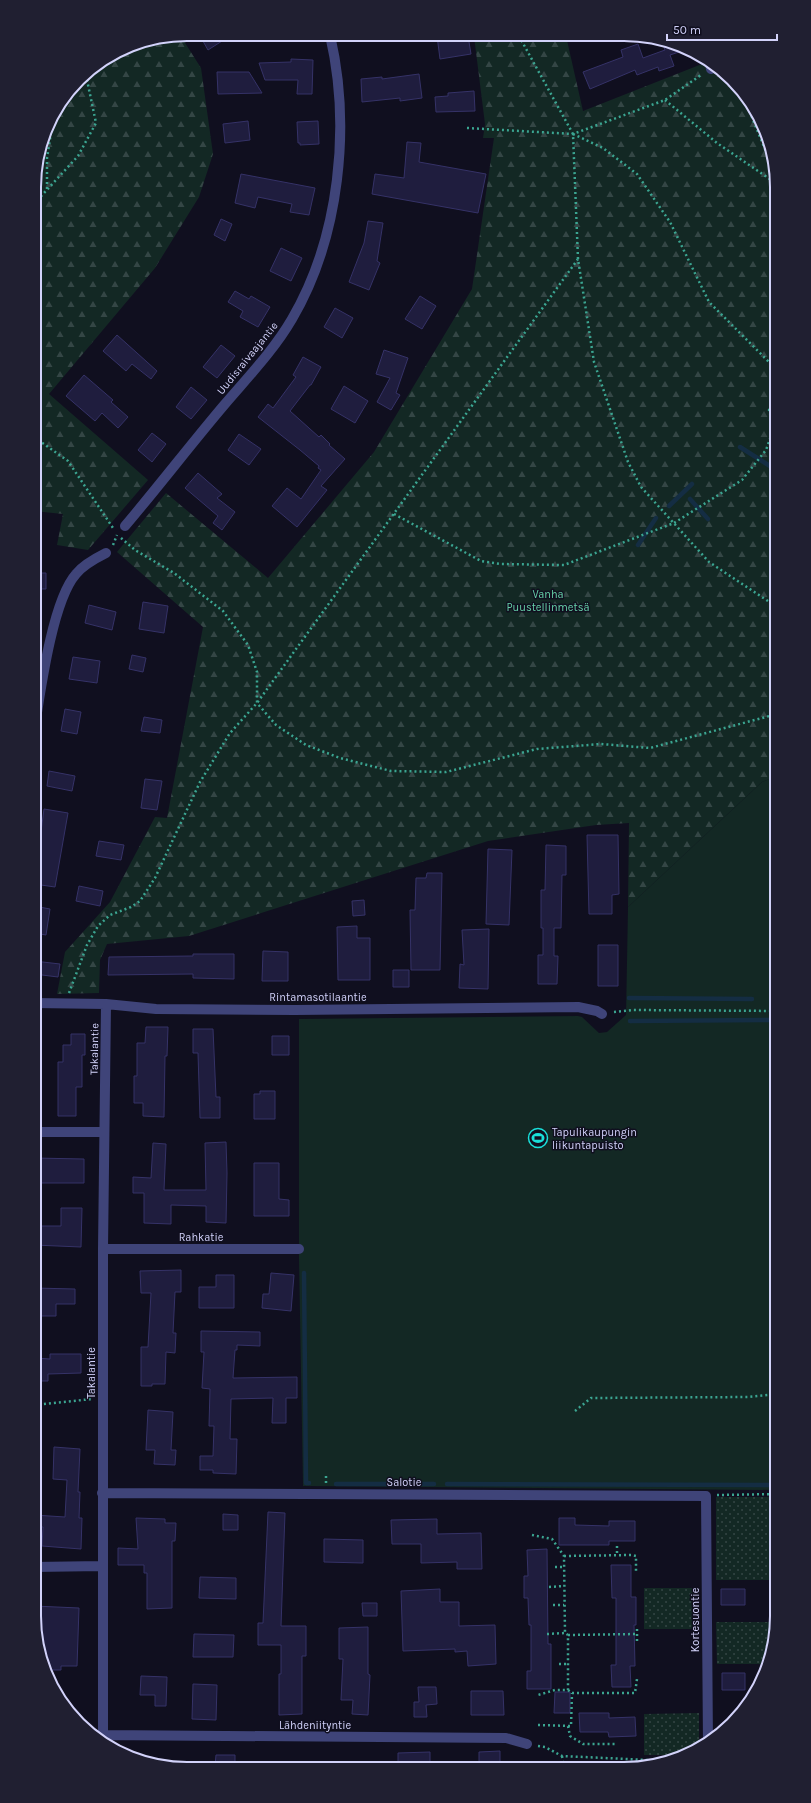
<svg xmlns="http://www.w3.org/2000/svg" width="811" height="1803" viewBox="0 0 811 1803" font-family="Karla,sans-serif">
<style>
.grass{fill:url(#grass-dots)}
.forest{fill:url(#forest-firs)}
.park{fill:url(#park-tufts)}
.pitch{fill:#132824}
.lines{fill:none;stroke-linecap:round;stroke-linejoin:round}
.stream{stroke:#142d43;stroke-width:4.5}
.building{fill:#1f1d3e;stroke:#353267}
.path{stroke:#3ba591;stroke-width:2.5;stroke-dasharray:2 3;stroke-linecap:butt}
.minor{stroke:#3f4479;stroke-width:10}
.labels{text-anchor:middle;stroke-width:3;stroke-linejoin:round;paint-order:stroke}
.street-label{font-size:11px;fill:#d2d2fa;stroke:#100f1f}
.park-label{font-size:11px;fill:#66d1a9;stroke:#100f1f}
.poi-label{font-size:11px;fill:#d2d2fa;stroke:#100f1f;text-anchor:start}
.rim{fill:none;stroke:#d2d2fa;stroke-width:2}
</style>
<defs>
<pattern id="grass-dots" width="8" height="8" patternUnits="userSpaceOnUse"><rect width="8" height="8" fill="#132824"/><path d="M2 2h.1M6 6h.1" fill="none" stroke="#344645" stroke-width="1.8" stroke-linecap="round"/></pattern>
<pattern id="forest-firs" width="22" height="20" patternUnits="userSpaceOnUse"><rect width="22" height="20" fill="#132824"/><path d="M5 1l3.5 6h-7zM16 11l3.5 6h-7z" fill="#344645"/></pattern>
<pattern id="park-tufts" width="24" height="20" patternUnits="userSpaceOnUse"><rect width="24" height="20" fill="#132824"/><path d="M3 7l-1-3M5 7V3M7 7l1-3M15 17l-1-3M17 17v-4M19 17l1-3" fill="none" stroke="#344645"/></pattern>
</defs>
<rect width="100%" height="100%" fill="#100f1f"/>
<path class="grass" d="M716 1497H777V1626L768 1664H717L716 1622H771L772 1580H716Z
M644 1588H699V1629H644Z
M699 1713V1748L683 1755H644V1714Z"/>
<path class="forest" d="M180 35 201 68 213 154 199 197 155 268 49 394 148 480 88 550 57 545 63 514 34 511V177L50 119 86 72 129 46Z
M474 36H566L583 111 702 64 708 60 725 72 756 110 772 147 777 187V776L762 782 628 907 629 823 596 825 488 841 189 936 107 944 100 960 99 993 57 994 65 952 110 902 155 817 167 818 203 627 117 552 166 493 268 578 374 452 472 289 494 138H483L485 124Z"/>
<path class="park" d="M771 1497H777V1626L772 1648Z"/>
<path class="pitch" d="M777 776V1490L303 1486 299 1259V1019L578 1016 582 1017 599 1033 607 1032 626 1015 628 907 762 782Z"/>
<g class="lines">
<path class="stream" d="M740 447 773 468
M690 499 708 519
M669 506 692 484
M638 545 656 518
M629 998 752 999
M630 1021 777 1020
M304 1273 306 1483H309
M336 1484H434
M447 1484 777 1485"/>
</g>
<path class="building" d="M199 34H233L208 50Z
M437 36H468L471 54 440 59Z
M661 39 688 49 670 55 674 66 659 71 658 67 637 75 635 70 590 89 583 72 623 57 621 50 638 44 643 58 665 50Z
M291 59 313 60 312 94H297L298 80H265L259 63 291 62Z
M217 72H249L262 93 218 94Z
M419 74 422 98 400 101V98L362 102 361 79 382 77V79Z
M474 91 475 111 436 112 435 97 448 96V93Z
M248 121 250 140 225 143 223 124Z
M318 121 319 144 300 145V143H298L297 122Z
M407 142 421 143 419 162 486 174 478 213 372 194 375 174 404 178Z
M241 174 315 188 309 215 290 212 292 204 258 197 255 208 235 203Z
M221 219 232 224 225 241 214 235Z
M368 221 383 223 377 261 380 263 369 290 349 282 364 243Z
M281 248 302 258 291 281 270 271Z
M235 291 249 299 251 296 270 307 258 327 240 317 243 311 228 302Z
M420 296 436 306 422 329 405 319Z
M335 308 353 318 342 338 324 327Z
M117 335 157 371 151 379 132 364 126 371 103 351Z
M221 345 235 356 217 378 203 367Z
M384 350 408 358 396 393 400 395 391 410 377 402 390 378 376 374Z
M303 357 321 367 311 385H310L290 411 319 437 321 435 330 444 329 445 345 459 321 486 327 490 297 527 272 506 287 488 301 499 321 470 318 468 319 466 300 450 258 417 268 404 273 408 296 377 293 375Z
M84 375 113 400 111 402 128 417 118 428 102 413 95 421 66 396Z
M344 386 368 401 355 423 331 409Z
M191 387 207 400 191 419 176 407Z
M152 433 166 444 152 462 138 450Z
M239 434 261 449 249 465 228 450Z
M198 473 222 494 217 498 235 512 222 530 213 523 218 516 185 488Z
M34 573H46V589H34Z
M143 602 168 606 164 633 139 629Z
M89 605 116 612 112 630 85 623Z
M132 655 146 658 143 672 129 669Z
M73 657 100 661 97 683 69 679Z
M65 709 81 712 77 734 61 731Z
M144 717 162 720 160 733 141 731Z
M49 771 75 776 72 791 47 786Z
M145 779 162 781 157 810 141 808Z
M44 809 68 813 55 887 34 884V854L38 855Z
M587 835H618L619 894 612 895V914H589Z
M99 841 124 845 121 860 96 856Z
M546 845 566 846V875H562L561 928H554V956H558L557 984H538V955H543V928H541V890H545Z
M488 849 512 850 509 925 486 924Z
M427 873H442L440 970H411L410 910H415L416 878H426Z
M79 886 103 891 100 906 76 901Z
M364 900 365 915 353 916 352 901Z
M34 906 50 909 46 935 34 933Z
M357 926V938H370V980H338L337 927Z
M489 929 488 989 459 988 460 964 464 965 462 930Z
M598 945H618V986H598Z
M263 951 288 952V981H262Z
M193 954H234V979L193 978V974L108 975 109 957 193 956Z
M34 961 60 964 58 977 34 974Z
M393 970H409V987H393Z
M146 1027H168L167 1056H165L164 1117 143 1116V1103H134V1076H137V1043H145Z
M193 1029H213L216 1097H220V1118H200L198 1053H193Z
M71 1034H85V1055H82V1087H76V1116H58V1062H63V1045H71Z
M272 1036H289V1055H272Z
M260 1091H275V1119H254V1094H260Z
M226 1142 227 1173 226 1223 206 1222V1206L171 1205V1224L144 1223V1193H133V1177L151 1178 153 1143 166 1144 164 1190H206L205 1143Z
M34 1158 84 1159V1183H34Z
M254 1163H279V1199L289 1200V1216H254Z
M61 1208H82L81 1247 34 1245V1226H61Z
M181 1270V1292H175L173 1333H176L175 1353 166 1352 165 1384H152V1386H141V1347H148L151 1293H141L140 1271Z
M271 1273 294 1275 291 1311 262 1308 263 1294H269Z
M216 1275H234V1308H199V1287H216Z
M34 1288 75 1289V1304H56V1316H34Z
M201 1331 260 1332V1346L237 1345V1350H235L233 1378 297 1377V1398H286V1423H272L273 1398 231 1399 230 1439H237L236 1474 213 1473V1470H200V1456H213L214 1426H209L210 1389 202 1388 204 1352H201Z
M50 1354H81V1373L48 1374V1381H34V1358L50 1359Z
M148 1410 173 1412 171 1450H176L175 1465 154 1464 155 1450H146Z
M54 1447 80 1449 78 1492H80L79 1518H82L81 1549 42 1546 43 1527H34V1515L65 1517 67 1480 53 1479Z
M268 1512 285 1513 281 1626H306V1656H302V1714L279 1715V1674H281V1645H258V1623H263Z
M223 1514 238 1515V1530H223Z
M136 1518 165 1519V1523H176L175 1541H172V1608L147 1609V1573H144V1565H118V1548L138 1549Z
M559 1518H575V1525L609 1526V1521H635V1541H609V1545H559Z
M437 1519V1534L481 1533 482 1569H457V1562L421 1563V1544H392L391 1520Z
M324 1539 363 1540V1563L324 1562Z
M547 1549 548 1644H551V1689H527V1671H531V1625H529L528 1598H524V1576H528L527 1550Z
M611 1565H631V1597H636V1625H634L635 1666H630L631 1687H612L611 1665H616V1598H612Z
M200 1577 236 1578V1599L199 1598Z
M440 1589V1602H459V1626L495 1625 496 1664 468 1666 467 1651 455 1652V1649L403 1651 401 1591Z
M721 1589H745V1605H721Z
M362 1603H377V1616H363Z
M34 1606 79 1608 77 1666H61V1670H45L39 1656Z
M368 1627V1674L370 1675 368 1715 352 1714 353 1700H341L343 1659H339V1628Z
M194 1634 234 1635 233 1657H193Z
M722 1673H745V1690H722Z
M141 1676 167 1677 166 1706H155V1695H140Z
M193 1684 217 1685 216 1720 192 1719Z
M418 1687H436L437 1704 426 1705 427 1717H414V1702H419Z
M471 1691H503L504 1715H471Z
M555 1692H570V1713H554Z
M579 1713H609V1718L635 1717 636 1736 609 1737 608 1732H580Z
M500 1751V1768H479V1752Z
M430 1752V1768H398V1753Z
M216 1755H235V1767L215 1766Z"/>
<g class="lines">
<path class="path" d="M519 36 573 134 578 259 594 362 628 462 641 487 709 562 777 607
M721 74 730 78
M742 93 776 176
M665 100 717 143 777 184
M467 128 573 134 665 100 701 75
M573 134 603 148 637 174 670 222 709 302 777 370
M47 189V158L54 113
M34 204 78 156 96 123 86 75 87 71
M34 437 68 461 113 528
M394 514 481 561 501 564 564 565 674 523 742 480 766 450 774 428 769 410 776 396 777 374
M121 538 135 550 174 573 223 611 248 645 257 672V703L276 725 306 745 340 758 391 771 446 772 537 749 601 744 650 748 777 714
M113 545 117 535
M771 838 773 979
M69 993 87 945 98 926 110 915 131 907 140 901 155 878 200 782 230 733 257 703 578 259
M614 1012 633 1010 777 1011
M773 1394 775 1237H777
M34 1405 92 1399
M575 1411 591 1398 748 1397 777 1394
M326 1476V1483
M717 1495 777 1494
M532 1535 552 1539 564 1556 565 1633 568 1635V1690H555L538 1695
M617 1546V1556
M564 1556 632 1555 636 1556V1572
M555 1567H564
M549 1587 564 1586
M553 1605H564
M547 1634 565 1633
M568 1635 637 1634
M637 1641V1627
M559 1664H568
M568 1690 572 1693H635L637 1679
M538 1725 571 1726 572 1693
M568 1726 570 1736 583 1744H615
M538 1746 545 1747 562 1756 669 1761
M562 1756 564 1769"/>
<path class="minor" d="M710 62 711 69
M125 526C159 486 191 444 225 404 248 377 274 350 292 319 340 237 351 126 330 35
M34 732C40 694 52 601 76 574 83 565 96 558 106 553
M34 1003 106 1004 156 1009 295 1010 578 1007 597 1011 602 1014
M34 1132H104
M103 1249H299
M102 1493 706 1496 708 1744
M34 1567 102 1566
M103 1735 506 1738 527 1744
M103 1742V1249L106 1004"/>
</g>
<defs>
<symbol id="stadium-ring" viewBox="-11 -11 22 22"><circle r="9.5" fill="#100f1f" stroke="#19dfd9" stroke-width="1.5"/><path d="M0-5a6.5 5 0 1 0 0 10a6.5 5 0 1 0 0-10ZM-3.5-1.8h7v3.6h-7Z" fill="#19dfd9"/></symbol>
</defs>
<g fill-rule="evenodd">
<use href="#stadium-ring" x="527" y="1127" width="22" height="22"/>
</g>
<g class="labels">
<g class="street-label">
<text transform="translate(247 358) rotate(-51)" y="4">Uudisraivaajantie</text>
<text x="318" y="1001">Rintamasotilaantie</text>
<text transform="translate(94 1049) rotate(-89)" y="4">Takalantie</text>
<text x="201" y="1241">Rahkatie</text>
<text transform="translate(91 1373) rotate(-90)" y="4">Takalantie</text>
<text x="404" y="1486">Salotie</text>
<text transform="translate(695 1620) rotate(-90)" y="4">Kortesuontie</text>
<text x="315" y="1729">Lähdeniityntie</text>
</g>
<g class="park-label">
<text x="548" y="598">Vanha<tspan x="548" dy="13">Puustellinmetsä</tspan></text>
</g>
<g class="poi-label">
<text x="552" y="1136">Tapulikaupungin<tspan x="552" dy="13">liikuntapuisto</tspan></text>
</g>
</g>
<path d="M0 0H811V1803H0ZM187 41H624A146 146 0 0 1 770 187V1616A146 146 0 0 1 624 1762H187A146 146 0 0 1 41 1616V187A146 146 0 0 1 187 41Z" fill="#201f31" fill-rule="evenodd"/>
<path class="rim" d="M187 41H624A146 146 0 0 1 770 187V1616A146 146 0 0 1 624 1762H187A146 146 0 0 1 41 1616V187A146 146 0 0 1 187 41Z"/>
<path d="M667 34v6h110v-6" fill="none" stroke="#d2d2fa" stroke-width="2"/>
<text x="673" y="34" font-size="12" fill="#d2d2fa" stroke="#100f1f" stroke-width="3" paint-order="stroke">50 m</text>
</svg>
